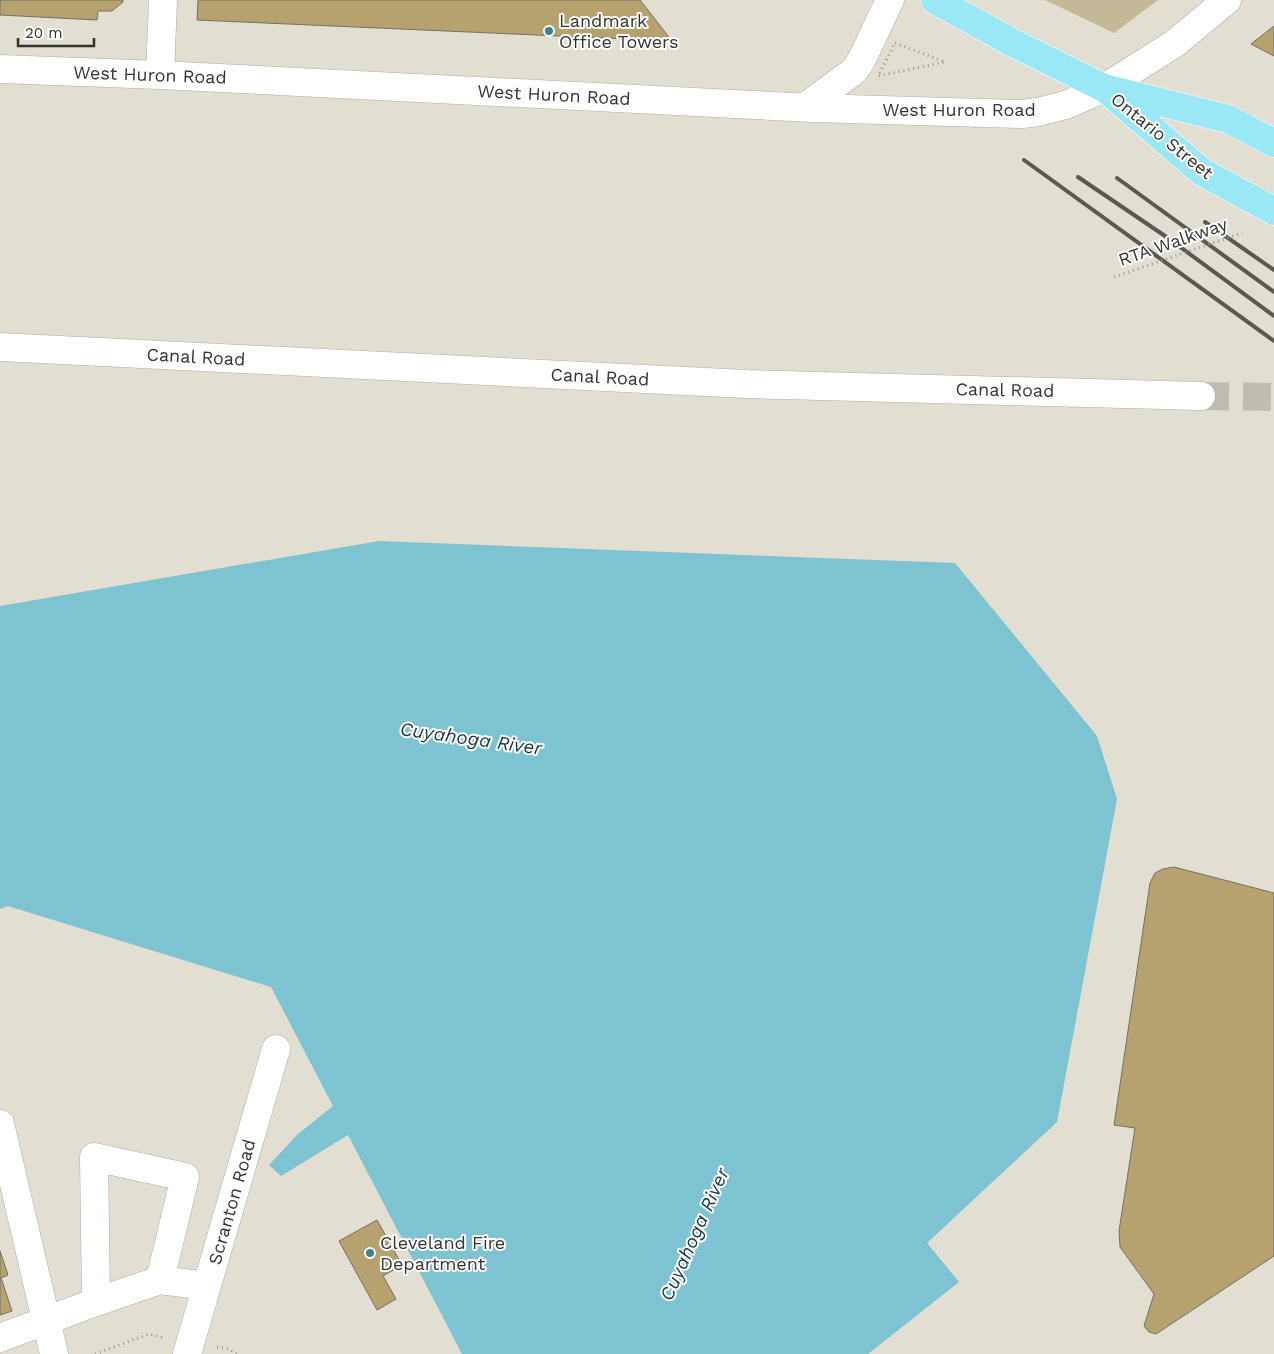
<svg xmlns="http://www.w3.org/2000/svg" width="1274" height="1354" viewBox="0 0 1274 1354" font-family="'Work Sans',sans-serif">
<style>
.green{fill:#c5b897}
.water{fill:#7dc3d2}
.building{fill:#b6a26e;stroke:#736f64}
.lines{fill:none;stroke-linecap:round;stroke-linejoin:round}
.minor-tunnel{stroke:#bfbcb0;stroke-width:28;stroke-dasharray:28 14;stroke-linecap:butt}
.minor-casing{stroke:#b0aca0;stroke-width:29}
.major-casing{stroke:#fff;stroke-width:29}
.path{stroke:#9b998f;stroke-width:3;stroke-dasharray:1 4;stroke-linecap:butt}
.minor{stroke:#fff;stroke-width:28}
.major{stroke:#9ae7f5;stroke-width:28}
.rail{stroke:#5a5852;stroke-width:4}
.path-bridge{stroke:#9b998f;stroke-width:3;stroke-dasharray:1 4;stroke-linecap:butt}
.poi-dot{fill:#3c818f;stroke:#fff;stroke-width:2}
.labels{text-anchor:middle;stroke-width:4;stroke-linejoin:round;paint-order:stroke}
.poi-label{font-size:18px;fill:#34332e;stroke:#fff;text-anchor:start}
.street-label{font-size:18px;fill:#34332e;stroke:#fff}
.water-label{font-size:19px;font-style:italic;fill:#16383f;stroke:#fff}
</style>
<rect width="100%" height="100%" fill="#e2ded1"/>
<path class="green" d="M1045 0H1158L1114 33Z"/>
<path class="water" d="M379 541 955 563 1097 736 1117 799 1057 1122 927 1243 959 1282 868 1354H462L348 1135 281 1176 269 1165 298 1134 333 1106 271 987 8 906 0 909V606Z"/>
<path class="building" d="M0 0H123V2L112 11H98L97 20 0 15Z
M198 0H640L672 41 197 20Z
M1274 26V56L1251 44Z
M1174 867 1274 893V1256L1156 1334 1149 1332 1144 1326 1154 1294 1120 1247 1119 1231 1135 1128 1114 1125 1150 883 1155 873 1163 869Z
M377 1220 402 1265 383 1276 396 1299 377 1310 339 1241Z
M0 1251 8 1275 1 1278 12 1311 0 1315Z"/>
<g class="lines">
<path class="minor-tunnel" d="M1201 396 1274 397"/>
<defs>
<path id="minor" d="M0 69 160 75 813 108 1022 114 1038 112 1066 105 1104 88 1174 44 1227 0
M160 75 163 0
M805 107 854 71 861 61 890 0
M0 347 746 384 1201 396
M0 1124 54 1354
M96 1302 94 1157 185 1177 160 1280
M0 1338 96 1302 160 1280 207 1286
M187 1354 276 1049"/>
<path id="major" d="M935 0 1013 43 1104 88 1228 119 1274 143
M1109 92 1202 172 1274 211"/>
</defs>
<use href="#minor" class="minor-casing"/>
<use href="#major" class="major-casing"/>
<path class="path" d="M895 43 945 62 878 76Z
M217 1347 229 1349 237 1354
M95 1354 149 1334 164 1338"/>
<use href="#minor" class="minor"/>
<use href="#major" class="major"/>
<path class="rail" d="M1024 160 1274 341
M1078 177 1168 238 1274 316
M1117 178 1274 292
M1205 222 1274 270"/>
<path class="path-bridge" d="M1114 277 1242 233"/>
</g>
<g class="poi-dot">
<circle cx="549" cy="31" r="5"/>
<circle cx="370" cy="1253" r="5"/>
</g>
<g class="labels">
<g class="poi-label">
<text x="559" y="27">Landmark<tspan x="559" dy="21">Office Towers</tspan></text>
<text x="380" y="1249">Cleveland Fire<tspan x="380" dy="21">Department</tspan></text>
</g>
<g class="street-label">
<text transform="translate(150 75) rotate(2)" y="6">West Huron Road</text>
<text transform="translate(554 95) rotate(3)" y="6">West Huron Road</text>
<text x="959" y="116">West Huron Road</text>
<text transform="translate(1162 136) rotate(39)" y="6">Ontario Street</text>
<text transform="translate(1173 242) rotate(-19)" y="6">RTA Walkway</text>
<text transform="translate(196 357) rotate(3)" y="6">Canal Road</text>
<text transform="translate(600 377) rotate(3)" y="6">Canal Road</text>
<text transform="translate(1005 390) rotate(1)" y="6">Canal Road</text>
<text transform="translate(232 1202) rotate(-74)" y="6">Scranton Road</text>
</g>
<g class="water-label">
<text transform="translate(471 738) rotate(8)" y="7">Cuyahoga River</text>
<text transform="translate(694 1234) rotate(-66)" y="7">Cuyahoga River</text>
</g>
</g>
<path d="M18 38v8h76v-8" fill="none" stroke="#34332e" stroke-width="2.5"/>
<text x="25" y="38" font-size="15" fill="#34332e" stroke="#ffffff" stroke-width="4" paint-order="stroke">20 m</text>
</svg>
